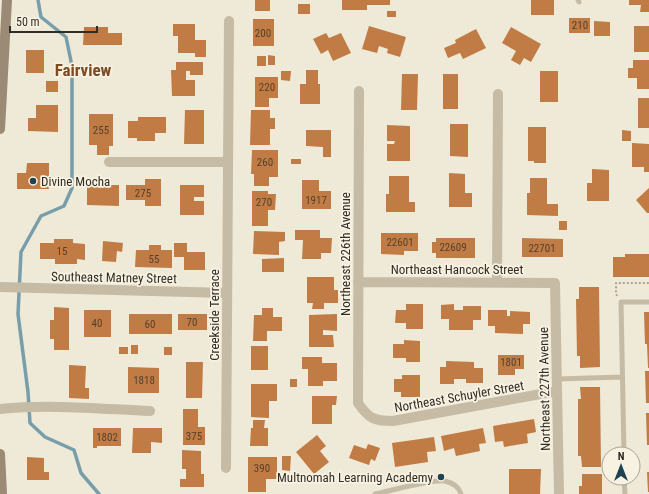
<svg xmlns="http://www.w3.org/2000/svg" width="649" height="494" viewBox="0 0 649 494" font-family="'Roboto Condensed',sans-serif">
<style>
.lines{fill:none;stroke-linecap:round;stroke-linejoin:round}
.stream{stroke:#789eab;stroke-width:3.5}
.building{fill:#c07c44}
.path{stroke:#b2a58f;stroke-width:2;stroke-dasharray:2 2;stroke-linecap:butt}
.lane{stroke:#c6bba4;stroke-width:5}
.street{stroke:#c6bba4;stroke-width:10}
.secondary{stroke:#9a8a76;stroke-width:10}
.poi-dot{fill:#1d4351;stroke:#f8f2e3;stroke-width:1.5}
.labels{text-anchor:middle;stroke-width:3.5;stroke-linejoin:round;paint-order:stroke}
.number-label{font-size:11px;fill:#56402d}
.poi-label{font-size:13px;fill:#322c25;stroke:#f8f2e3;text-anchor:start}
.street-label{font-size:13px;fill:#322c25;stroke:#f8f2e3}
.district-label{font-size:17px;font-weight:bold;fill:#7d4b22;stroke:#f8f2e3}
</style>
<rect width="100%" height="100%" fill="#efe9d7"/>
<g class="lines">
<path class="stream" d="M38 0 41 17 66 37 72 66V188L64 206 41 216 21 252 18 314 28 392 30 423 45 437 74 450 81 473 99 494"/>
</g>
<path class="building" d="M255 0H270V11H255Z
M342 0H390V5H367V10H342Z
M531 0H554V15H531Z
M629 0H649V12H640L641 5H629Z
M298 4H310V14H298Z
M387 11H396V17H387Z
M569 18H590V33H569Z
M253 19H274V46H253Z
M594 21 610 22V36H594Z
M173 24H195V40H206V57H195V53H178V36H173Z
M369 26 406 37 400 57 387 53 388 49 379 46 377 53 362 49Z
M634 26H649V52H634Z
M84 27H108V33H122V45H83Z
M511 27 541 44 531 62 524 58 520 65 511 60 516 51 502 43Z
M476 29 486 48 463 59 460 53 448 58 444 48 456 43 455 40Z
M326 33 329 38 341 33 351 53 333 61 328 50 321 54 313 39Z
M26 50H44V73H26Z
M268 55 275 56V65H268Z
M257 56H266V66H257Z
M633 60H649V89H637V78H628V68H633Z
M176 62H203V75H190V71H186V80H195V96H172L171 70H176Z
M306 70H318V84H320V104H300V84H306Z
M281 71H291L290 81 281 80Z
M540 71H558V102H540Z
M402 74H418L417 110H401Z
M443 74H458V109H443Z
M255 77H278V98H269V107H255Z
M46 81H58V92H46Z
M638 98H649V128H638Z
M36 105H58V132L28 131V118H36Z
M185 110H204V144H184Z
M251 110H270V118H275V129H270V145H250Z
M89 114H113V146H109V155H97V145H89Z
M138 117H166V133H155V141H137V138H128V121H138Z
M450 124H468V157L450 156Z
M387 125 410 126V161H387V144H394L395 141H387Z
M528 127H546V163H534V161H528Z
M306 130H331V157H323V147L306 146Z
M622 130 631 131V141H622Z
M632 143 649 144V172H644V167H632Z
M252 150H278V177H269V186H254V174H251Z
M291 159H301V164H291Z
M27 163H49V189H17V173H26Z
M592 169 609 170V201H587V183H592Z
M449 173 465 174V193H472V207H449Z
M389 176H409V202H415V212H386V194H389Z
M530 178H547V204H558V216L527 215V193H530Z
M145 179H161V206H145V200H126V185H145Z
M302 180H319V191H331V209H302Z
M87 185H119V206L87 205Z
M180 185H204V197H194V201H204V215H180Z
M649 188V213H647L636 200Z
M252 191H268V194H276L275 210H268V226H252Z
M559 221H567V230H559Z
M295 230H320V238H332L331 253H321V259H302L303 240H295Z
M254 231 285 232V241L279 242V255L253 254Z
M381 233H418V251H404V255L381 254Z
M436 238H475V258H436V253H432V242H436Z
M522 238 563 239V257H522Z
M54 239H73V243L85 244V260L77 259V264H55V259H40V243H54Z
M103 241 123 243 122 252 117 251 116 262 102 261Z
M174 243H187V252H205V270H184V257H174Z
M149 245H161V250H172V268L135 267 136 250H149Z
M625 254H649V277H613V257H625Z
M284 258V272H262V259Z
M307 277H334V290H338V303H324V309H312L313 303H307Z
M579 287H599L600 367 580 368V356H577L576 299H579Z
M406 304H423V329H406V323H395L396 310H406Z
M454 304V310H463V306H481V320H473V330H449V319H441V305Z
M54 307 69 308V350H54V339H50V320H54Z
M262 308H273V317H282V331H267V341H253L254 315H262Z
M84 310H111V337H84Z
M488 310H507V316H510V311L530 312V324H523V334L495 333V326H488Z
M644 312H649V368H648L647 344H645Z
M129 314H172V334H129Z
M178 314H207V330H178Z
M337 314V331L323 330V335H333L334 347H309V315Z
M404 340 420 341V362H406V358H393V344H404Z
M131 345H138V354H131Z
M251 346H268V370H251Z
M119 347H128V354H119Z
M164 347H172V355H164Z
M498 355H524V369H515V375H498Z
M302 357H322V363H337V381H323V386H308V369H302Z
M446 361 474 362V368H483V383H466V379H454V384H440V367H446Z
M186 362H203L202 398H186Z
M69 365 86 366 85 388H89V399L69 398Z
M128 367 159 368V393H128Z
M645 371H649V403H646Z
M402 375H420V397H401V392H394V379H402Z
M290 379H297V387H290Z
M251 384H277V401H269V418L251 417Z
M580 387H600L601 467H582L581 456H578V399H581Z
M312 396H337L336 405H332V424H312Z
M183 409H198V427H205V445H183Z
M646 413H649V445H647Z
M534 419 536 432 527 434 528 443 504 447 503 441 495 442 493 426Z
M253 420H265L264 428H268V446H250L251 428H253Z
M93 428H121V446H97V448H93Z
M133 428H162V443L151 442V453H132Z
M483 428 486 443 479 444 480 451 456 456 454 448 444 451 441 436Z
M317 435 326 446 320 451 329 462 314 474 296 452Z
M434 437 436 451 427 452 428 462 395 467 392 443Z
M368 444 380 448 375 461 371 459 369 465 349 458 354 445 366 449Z
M182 450 201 451V474H204V487H180V479H186V469H182Z
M282 456H291L290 471 282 470Z
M27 457 44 458V472H49V480H27Z
M248 457H277V479H266V492H248Z
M509 469H541L540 494H509Z
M647 472H649V492H648Z
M582 474H602V494H579V486H582Z"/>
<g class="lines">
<path class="path" d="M617 296 616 293V283H649"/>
<path class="lane" d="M578 0 579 2
M557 379 622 377
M624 454 621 302H649
M624 478 625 494
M375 494C390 491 433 479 445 481 453 483 459 487 461 494"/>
<path class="street" d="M359 91 358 403C369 419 374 421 393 421L557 391
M109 162H228
M358 282 555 283 559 494
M497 282 498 94
M0 287 227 293
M0 409C50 404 101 409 150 411
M226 468 229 21"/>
<path class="secondary" d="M0 129 7 0
M0 454 2 494"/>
</g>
<g class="poi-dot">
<circle cx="33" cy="181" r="4"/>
<circle cx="441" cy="477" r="4"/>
</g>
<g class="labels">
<g class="number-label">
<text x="580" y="29">210</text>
<text x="263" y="37">200</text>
<text x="267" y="91">220</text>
<text x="101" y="134">255</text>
<text x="265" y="166">260</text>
<text x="143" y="197">275</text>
<text x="316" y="204">1917</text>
<text x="264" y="206">270</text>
<text x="400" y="246">22601</text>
<text x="453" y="251">22609</text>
<text x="542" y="252">22701</text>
<text x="62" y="255">15</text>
<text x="154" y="263">55</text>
<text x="192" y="326">70</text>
<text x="97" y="327">40</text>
<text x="150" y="328">60</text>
<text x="511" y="366">1801</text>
<text x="144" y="384">1818</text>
<text x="194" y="440">375</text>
<text x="107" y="441">1802</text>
<text x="262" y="472">390</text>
</g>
<g class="poi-label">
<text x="41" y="186">Divine Mocha</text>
<text x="433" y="482" text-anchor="end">Multnomah Learning Academy</text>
</g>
<g class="street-label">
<text transform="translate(345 254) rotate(-90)" y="5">Northeast 226th Avenue</text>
<text x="457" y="274">Northeast Hancock Street</text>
<text transform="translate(114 277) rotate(1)" y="5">Southeast Matney Street</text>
<text transform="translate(214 315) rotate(-90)" y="5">Creekside Terrace</text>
<text transform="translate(544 389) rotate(-91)" y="5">Northeast 227th Avenue</text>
<text transform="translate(459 396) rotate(-10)" y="5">Northeast Schuyler Street</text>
</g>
<g class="district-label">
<text x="83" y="76">Fairview</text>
</g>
</g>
<g transform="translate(621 466)"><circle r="19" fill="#f8f2e3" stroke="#a9a397"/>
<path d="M0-3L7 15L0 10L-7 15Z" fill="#1d4351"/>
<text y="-6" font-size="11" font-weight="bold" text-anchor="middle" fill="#322c25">N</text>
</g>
<path d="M10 26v6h87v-6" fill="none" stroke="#322c25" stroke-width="2"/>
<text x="16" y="26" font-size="12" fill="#322c25" stroke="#f8f2e3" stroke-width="3" paint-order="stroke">50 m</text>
</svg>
